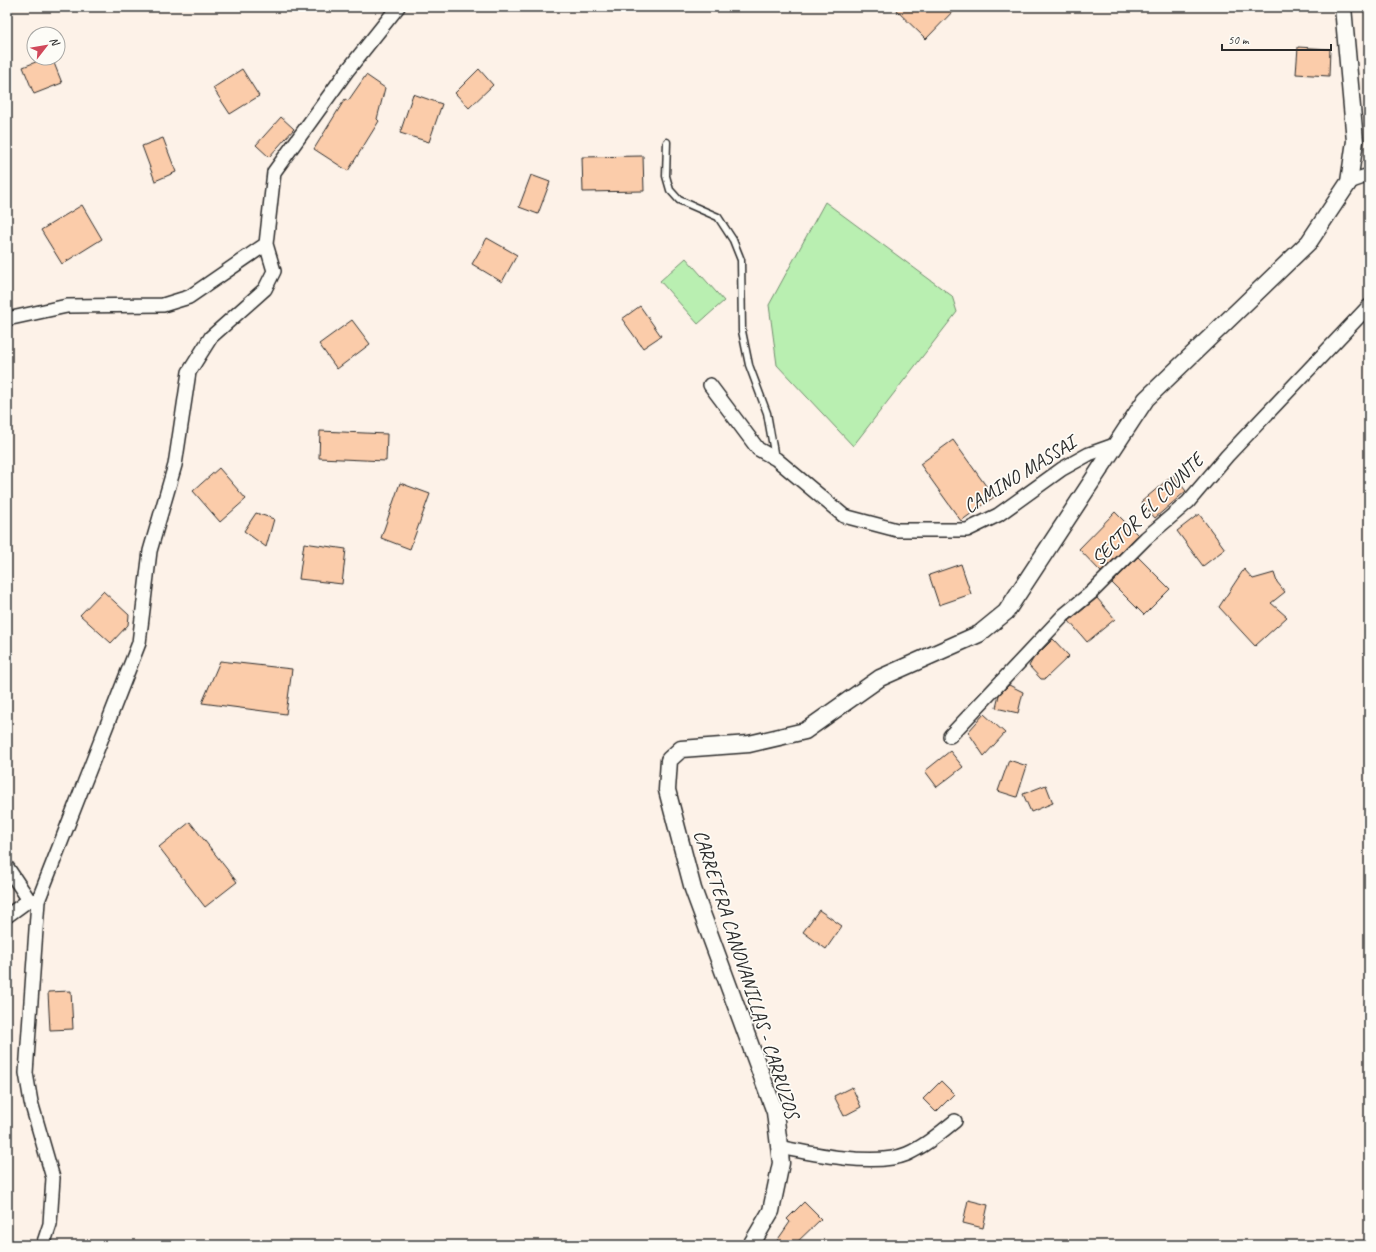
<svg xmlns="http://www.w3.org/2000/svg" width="1376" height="1252" viewBox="0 0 1376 1252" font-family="Caveat,sans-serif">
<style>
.green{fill:#b9efb1;stroke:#728d6e}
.building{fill:#fbccaa;stroke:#2b2b2b}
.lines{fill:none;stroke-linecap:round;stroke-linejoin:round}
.service-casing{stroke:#2b2b2b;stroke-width:9}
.minor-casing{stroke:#2b2b2b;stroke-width:16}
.tertiary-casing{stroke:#2b2b2b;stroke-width:19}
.service{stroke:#fdfcf7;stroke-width:6}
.minor{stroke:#fdfcf7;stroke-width:13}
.tertiary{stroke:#fdfcf7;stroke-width:16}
.labels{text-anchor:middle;stroke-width:3.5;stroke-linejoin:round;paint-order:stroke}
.street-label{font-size:20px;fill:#2b2b2b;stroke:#fdfcf7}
</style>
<rect width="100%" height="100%" fill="#fdf2e8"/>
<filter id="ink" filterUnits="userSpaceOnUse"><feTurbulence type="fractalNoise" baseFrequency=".025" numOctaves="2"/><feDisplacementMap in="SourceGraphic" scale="8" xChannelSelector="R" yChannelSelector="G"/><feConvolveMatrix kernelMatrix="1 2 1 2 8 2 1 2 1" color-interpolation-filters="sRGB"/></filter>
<g filter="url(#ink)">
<path class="green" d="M825 202 952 296 957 312 853 446 777 365 769 305Z
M686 258 724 301 698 324 660 281Z"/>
<path class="building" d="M893 7H957L926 39Z
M1298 47 1330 49 1329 76 1296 74Z
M46 58H52L62 83 34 94 23 67Z
M242 69 259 96 230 114 213 88Z
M479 69 493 85 469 108 455 93Z
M366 75 385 88 377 119 379 121 348 171 314 149 345 99 348 101Z
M413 94 442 104 429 142 400 133Z
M281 117 294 129 269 157 256 145Z
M163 138 176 172 155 181 142 146Z
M643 156 644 191 583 192 582 157Z
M531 175 550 182 538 214 519 207Z
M82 205 102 239 62 264 41 230Z
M487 238 517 255 502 282 472 264Z
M640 306 661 336 643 348 622 319Z
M352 320 370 344 337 369 319 344Z
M320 431 387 434 386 461 319 458Z
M953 440 994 497 961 521 920 464Z
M219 468 246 499 220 522 193 491Z
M1173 475 1186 491 1155 518 1141 502Z
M400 483 430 494 410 549 381 538Z
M1115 512 1138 535 1101 572 1079 549Z
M256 513 274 519 266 547 244 531Z
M1199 514 1225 549 1203 566 1177 531Z
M304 543 346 549 342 584 299 579Z
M1138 557 1170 589 1144 615 1112 583Z
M961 564 971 594 939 605 929 575Z
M1244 569 1253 579 1274 573 1277 582 1285 592 1271 603 1287 617 1255 646 1219 607Z
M103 591 129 615 128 625 111 643 80 615Z
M1097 598 1115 619 1087 642 1069 621Z
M1053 639 1069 656 1045 679H1041L1029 666 1033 659Z
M220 661 292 669 286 714 202 703Z
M1009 685 1023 692 1018 713 996 708 999 695Z
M984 714 1005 733 984 756 968 732Z
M950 751 963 767 937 787 925 771Z
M1009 760 1027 766 1017 797 998 791Z
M1046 785 1053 803 1031 812 1023 794Z
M190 822 237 882 205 907 159 847Z
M819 910 842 926 826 949 803 932Z
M71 991 73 1029 50 1030 48 992Z
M941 1081 954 1094 936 1112 923 1099Z
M852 1087 861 1107 844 1116 834 1096Z
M968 1200 988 1205 983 1228 963 1223Z
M804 1202 821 1219 794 1245H774L790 1222 787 1219Z"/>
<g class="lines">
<defs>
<path id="service" d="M667 142 666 176 670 190 679 200 718 217 733 240 741 260 742 331 749 365 767 413 775 458"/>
<path id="minor" d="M1349 182 1369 175
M7 319 67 306 163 305 189 297 266 244 274 172 347 71 398 7
M710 385 758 449 776 459 844 516 897 530H967L998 515 1062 469 1089 454 1117 444
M950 736 1064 615 1092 592 1146 538 1188 502 1227 456 1369 306
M7 867 29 900
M7 916 29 900 38 901
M779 1147C812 1154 876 1167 907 1154 925 1146 940 1133 955 1121
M43 1245 50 1224 53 1178 31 1102 26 1073 38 901 139 643 150 551 175 465 189 372 211 337 265 289 274 271 266 244"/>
<path id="tertiary" d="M751 1245 771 1211 781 1163 775 1112 693 889 667 790 669 760 681 749 749 744 805 731 880 678 979 634 1006 612 1146 399 1309 242 1349 182 1355 141 1343 7"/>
</defs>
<use href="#service" class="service-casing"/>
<use href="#minor" class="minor-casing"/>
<use href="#tertiary" class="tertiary-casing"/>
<use href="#service" class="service"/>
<use href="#minor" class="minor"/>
<use href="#tertiary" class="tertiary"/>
</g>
</g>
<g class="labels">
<g class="street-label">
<text transform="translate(1019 474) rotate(-32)" y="7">CAMINO MASSAI</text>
<text transform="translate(1147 509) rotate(-45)" y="7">SECTOR EL COUNTE</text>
<text transform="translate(747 974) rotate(72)" y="7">CARRETERA CANOVANILLAS - CARRUZOS</text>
</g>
</g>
<rect width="1376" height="1252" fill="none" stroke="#fdfcf7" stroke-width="24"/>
<rect x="12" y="12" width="1352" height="1228" fill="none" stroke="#2b2b2b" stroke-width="1.5" filter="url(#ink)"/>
<g transform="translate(46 46) rotate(59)"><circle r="19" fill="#fdfcf7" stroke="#a9a8a5"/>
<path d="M0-3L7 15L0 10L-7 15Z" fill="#d1495b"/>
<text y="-6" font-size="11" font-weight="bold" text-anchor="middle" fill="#2b2b2b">N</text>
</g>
<path d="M1222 44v6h109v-6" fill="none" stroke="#2b2b2b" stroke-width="2"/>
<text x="1228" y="44" font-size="12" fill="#2b2b2b" stroke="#fdfcf7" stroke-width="3" paint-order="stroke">50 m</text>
</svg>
